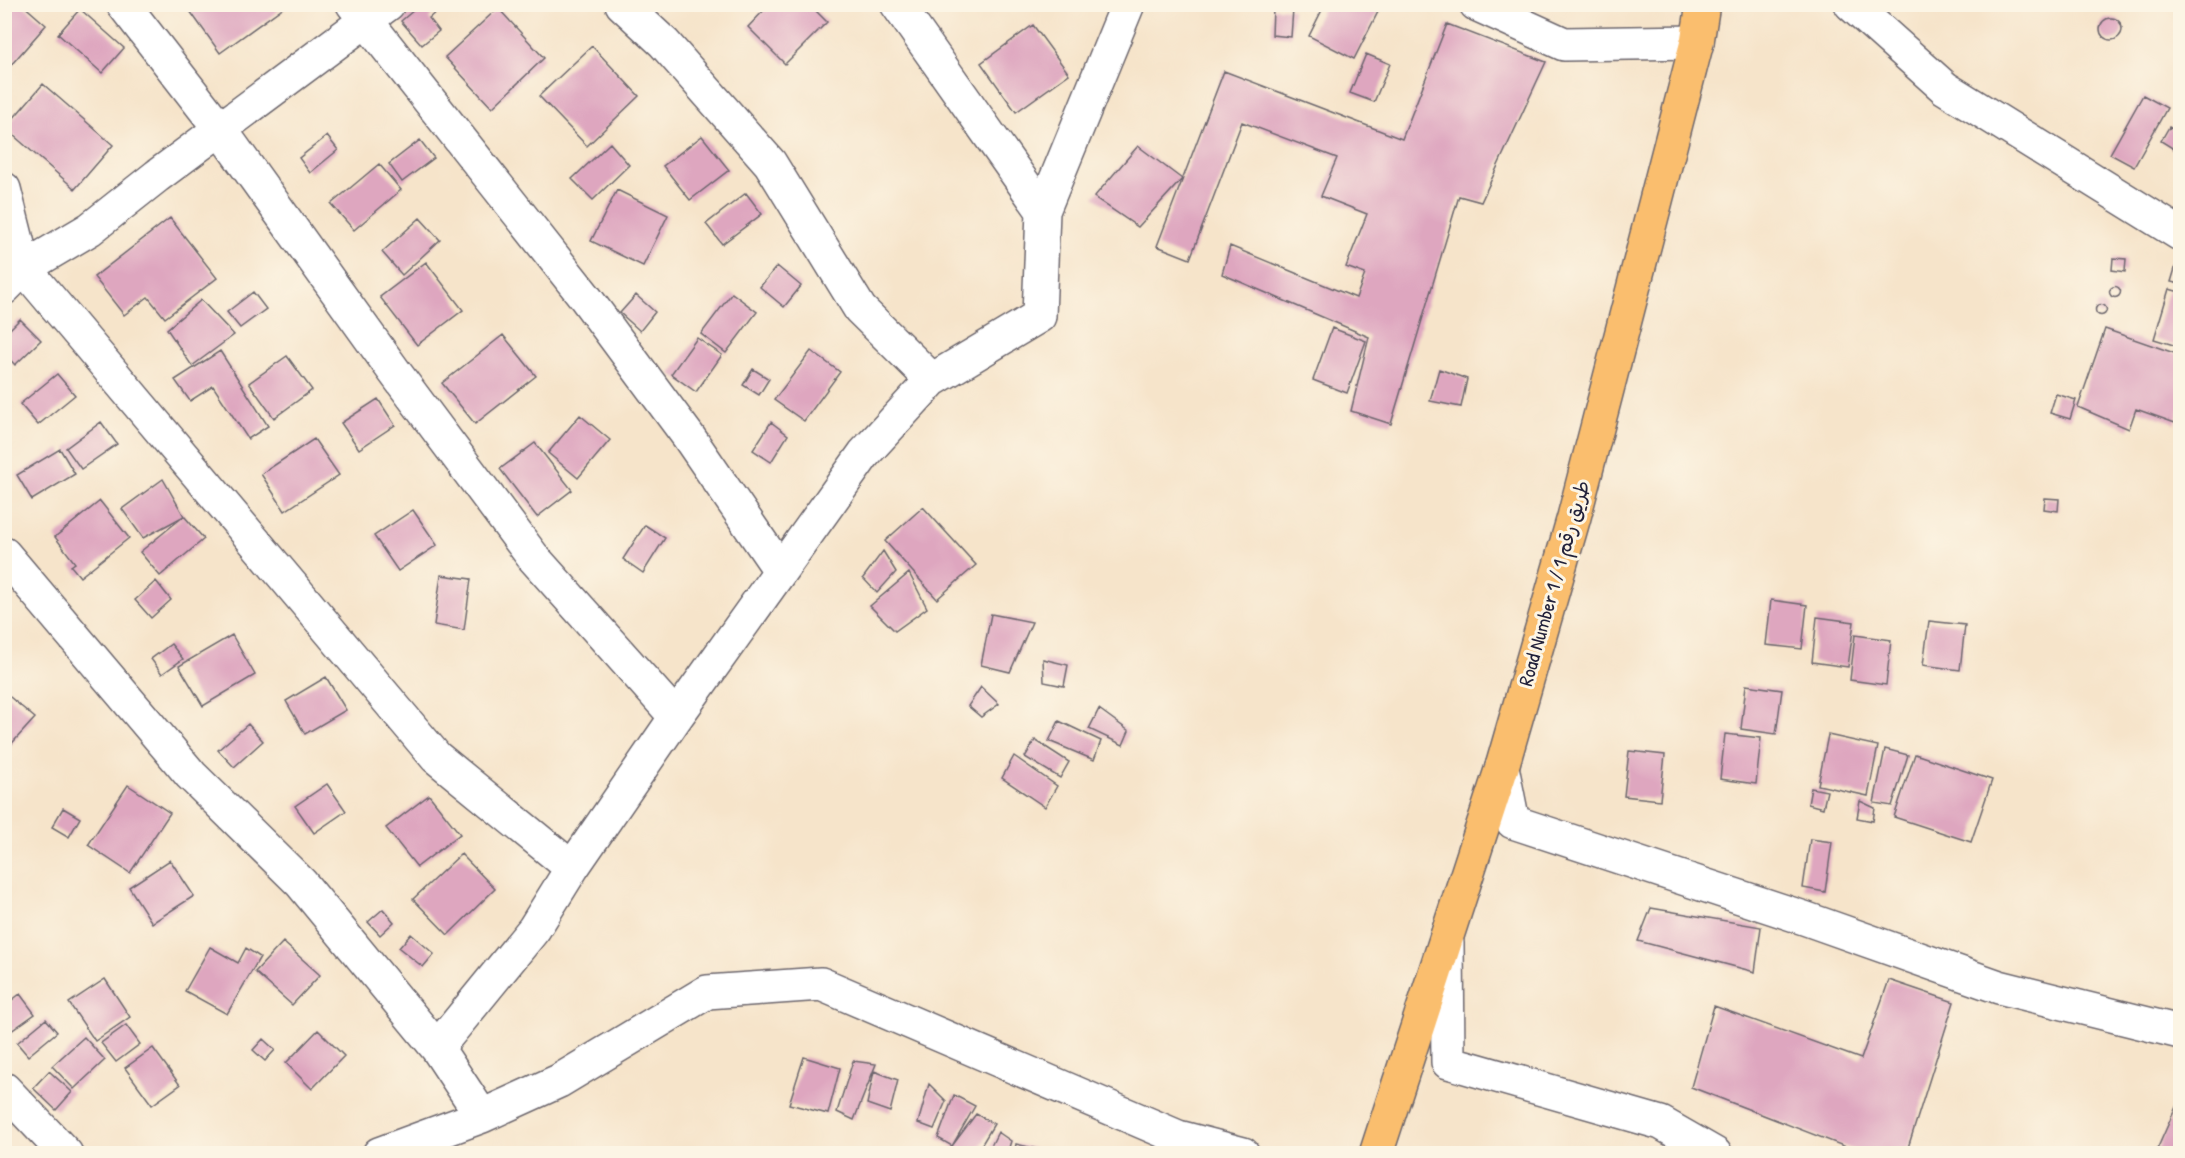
<svg xmlns="http://www.w3.org/2000/svg" width="2185" height="1158" viewBox="0 0 2185 1158" font-family="'Patrick Hand','Playpen Sans Arabic',sans-serif">
<style>
.building{fill:#dea6bf}
.lines{fill:none;stroke-linecap:round;stroke-linejoin:round}
.minor-casing{stroke:#6c666d;stroke-width:36}
.highway-casing{stroke:#6c666d;stroke-width:36}
.minor{stroke:#fff;stroke-width:33}
.highway{stroke:#fabe6e;stroke-width:33}
.labels{text-anchor:middle;stroke-width:6;stroke-linejoin:round;paint-order:stroke}
.street-label{font-size:20px;fill:#22223b;stroke:#fcf5e5}
</style>
<rect width="100%" height="100%" fill="#fcf5e5"/>
<filter id="ink" filterUnits="userSpaceOnUse"><feTurbulence type="fractalNoise" baseFrequency=".0167" numOctaves="2"/><feDisplacementMap in="SourceGraphic" scale="12" xChannelSelector="R" yChannelSelector="G"/><feConvolveMatrix kernelMatrix="1 2 1 2 8 2 1 2 1" color-interpolation-filters="sRGB"/></filter>
<filter id="wash" filterUnits="userSpaceOnUse"><feTurbulence type="fractalNoise" baseFrequency=".008" numOctaves="4" result="noise"/><feDisplacementMap in="SourceGraphic" scale="24" xChannelSelector="R" yChannelSelector="G"/><feGaussianBlur stdDeviation="1.35" result="paint"/><feColorMatrix in="noise" values="0 0 0 0 0 0 0 0 0 0 0 0 0 0 0 0 0 1.4 0 .05"/><feComposite in="paint" operator="in"/></filter>
<g filter="url(#wash)">
<rect width="100%" height="100%" fill="#f6e4ca"/>
<g id="blocks">
<path class="building" d="M4 4H22L46 25 4 73Z
M185 4H288L220 53Z
M421 4H445L429 18 439 31 422 45 401 21Z
M458 4H471L463 11Z
M770 4H809L827 22 785 64 748 27Z
M1325 4 1381 6 1354 59 1309 36Z
M498 8 544 58 492 108 445 57Z
M1273 8 1293 9 1291 37 1272 35Z
M80 9 124 48 102 73 58 34Z
M2100 29a11 11 0 1 1 22 0a11 11 0 1 1-22 0Z
M1447 24 1546 62 1481 202 1459 196 1391 424 1351 411 1369 337 1222 274 1230 246 1356 298 1365 274 1346 267 1367 214 1321 196 1337 158 1242 122 1190 259 1157 246 1224 71 1402 139Z
M1033 25 1069 74 1016 112 981 63Z
M592 46 639 96 587 146 539 96Z
M1366 54 1390 64 1374 102 1350 93Z
M43 84 113 145 75 189 5 128Z
M2143 95 2167 108 2134 167 2110 154Z
M2180 98V113L2174 108Z
M2169 127 2180 134V146L2177 151 2161 141Z
M327 136 338 150 310 173 299 158Z
M702 136 729 170 690 200 663 166Z
M420 140 434 158 402 182 389 164Z
M610 143 629 165 593 200 572 179Z
M1138 146 1182 179 1138 227 1094 197Z
M379 164 401 190 354 230 331 204Z
M617 190 668 215 643 266 591 241Z
M746 193 762 214 722 244 706 224Z
M170 218 217 278 165 318 148 297 124 315 94 277Z
M420 218 440 240 402 275 382 252Z
M2180 252V284L2171 282Z
M2113 258 2126 259 2125 272 2112 270Z
M426 262 463 310 417 345 380 297Z
M777 266 801 286 784 307 760 287Z
M2109.5 292a5.5 5.5 0 1 1 11 0a5.5 5.5 0 1 1-11 0Z
M2169 289 2180 292V347L2154 339Z
M253 292 266 309 240 328 227 312Z
M732 293 757 312 726 353 701 334Z
M636 295 655 312 640 331 620 313Z
M201 300 234 335 192 366 167 329Z
M2095.5 310a5.5 5.5 0 1 1 11 0a5.5 5.5 0 1 1-11 0Z
M20 319 41 340 15 365 5 354V334Z
M1332 328 1366 341 1347 393 1313 380Z
M2105 329 2180 355V408L2175 423 2136 409 2129 429 2078 407Z
M503 335 536 376 475 424 442 383Z
M697 338 722 355 696 392 671 374Z
M220 351 268 426 248 439 213 386 190 401 175 380Z
M811 351 840 372 804 421 774 400Z
M287 356 312 390 274 418 249 383Z
M753 369 769 379 759 395 743 385Z
M1439 369 1467 379 1461 407 1430 401Z
M57 374 75 395 38 425 20 404Z
M2056 394 2076 400 2070 419 2050 413Z
M378 399 395 425 359 449 341 423Z
M580 415 610 440 578 478 548 453Z
M101 422 117 444 81 469 66 448Z
M771 422 788 435 771 462 753 450Z
M314 439 339 475 285 511 261 474Z
M535 443 572 490 537 517 500 469Z
M60 449 75 474 32 500 17 475Z
M163 479 184 516 204 539 160 576 140 552 184 516 143 538 122 509Z
M2045 498 2059 499 2058 511 2044 509Z
M100 501 129 538 80 577 71 566 75 563 55 537Z
M923 507 976 565 937 599 885 541Z
M413 510 437 545 398 571 374 536Z
M645 525 665 538 643 573 623 559Z
M883 551 896 572 877 593 863 578Z
M909 573 927 608 895 631 870 606Z
M441 575 471 579 464 630 434 625Z
M156 581 171 600 151 618 135 600Z
M1771 600 1807 605 1802 649 1766 645Z
M991 614 1032 622 1010 672 981 665Z
M1817 617 1854 622 1848 667 1812 662Z
M1929 621 1965 625 1960 670 1923 665Z
M232 635 255 675 203 706 179 666Z
M1855 635 1891 640 1886 685 1850 680Z
M171 644 183 659 162 674 151 659Z
M1043 659 1068 665 1064 686 1044 682Z
M326 677 346 710 305 734 286 701Z
M1746 685 1782 690 1776 734 1741 729Z
M981 687 999 704 981 717 968 706Z
M4 692 35 718 4 752Z
M1099 709 1129 731 1123 745 1089 729Z
M1059 721 1101 741 1094 760 1049 741Z
M248 724 263 741 234 767 218 750Z
M1725 734 1761 738 1756 784 1720 779Z
M1828 735 1878 746 1868 796 1818 785Z
M1035 740 1069 762 1060 778 1025 757Z
M1885 749 1908 755 1892 806 1874 803Z
M1629 751 1665 755 1660 800 1624 796Z
M1915 754 1992 780 1971 842 1894 817Z
M1014 756 1057 786 1045 807 1002 778Z
M327 784 346 811 314 833 295 806Z
M128 785 170 813 130 873 88 845Z
M1811 788 1827 791 1823 808 1808 804Z
M429 795 460 834 417 867 386 828Z
M1860 801 1875 808 1873 821 1857 818Z
M63 808 80 818 69 837 52 827Z
M1810 839 1832 842 1825 892 1803 888Z
M461 854 495 889 448 935 413 899Z
M170 860 194 896 152 923 129 887Z
M1651 908 1761 927 1755 972 1638 941Z
M383 909 394 922 380 935 368 922Z
M411 934 434 954 423 967 399 948Z
M283 942 320 975 292 1005 255 972Z
M210 947 238 963 246 948 260 957 227 1014 185 991Z
M105 979 130 1017 95 1041 69 1003Z
M1889 980 1954 1002 1906 1154H1864L1691 1087 1714 1006 1861 1059Z
M20 994 35 1014 4 1036V1006Z
M46 1019 57 1032 28 1056 17 1043Z
M126 1025 140 1044 116 1062 101 1043Z
M318 1030 344 1056 312 1089 286 1063Z
M84 1037 105 1060 74 1089 52 1066Z
M263 1039 275 1050 265 1061 253 1050Z
M153 1048 180 1085 152 1105 125 1068Z
M804 1057 840 1068 828 1114 789 1104Z
M853 1061 876 1064 854 1120 837 1112Z
M49 1071 72 1092 56 1110 33 1088Z
M874 1071 898 1080 890 1112 867 1104Z
M929 1084 946 1101 934 1129 918 1123Z
M954 1095 975 1106 952 1146 938 1138Z
M2180 1098V1154H2155Z
M976 1114 994 1124 976 1154H958L952 1146Z
M998 1132 1011 1141 1007 1154H987Z
M1016 1144 1037 1149 1035 1154H1014Z"/>
</g>
</g>
<g filter="url(#ink)">
<use href="#blocks" fill-opacity="0" stroke="#6c666d" stroke-width="1.5"/>
<g class="lines">
<defs>
<path id="minor" d="M123 4 220 129 394 371 533 557 676 717
M353 4 585 297 688 436 780 570
M622 4 664 43 770 163 860 309 932 380
M1476 4 1564 44 1697 42
M1851 4 1945 88 2180 234
M4 189 24 268 436 757 572 868
M1043 211 1128 4
M4 288 24 268 90 229 157 176 388 4
M4 554 191 775 301 883 437 1048 482 1116
M1502 767 1513 822 1804 918 1999 987 2180 1032
M1447 943 1448 1062 1661 1123 1715 1154
M437 1048 534 929 572 868 676 717 864 454 932 380 1039 316 1043 211 897 4
M4 1089 66 1154
M379 1154 482 1116 559 1081 707 992 821 984 1178 1137 1243 1154"/>
<path id="highway" d="M1376 1154 1502 767 1574 517 1697 42 1703 4"/>
</defs>
<use href="#minor" class="minor-casing"/>
<use href="#highway" class="highway-casing"/>
<use href="#minor" class="minor"/>
<use href="#highway" class="highway"/>
</g>
</g>
<g class="labels">
<g class="street-label">
<text transform="translate(1554 583) rotate(-74)" y="7">Road Number 1 / طريق رقم 1</text>
</g>
</g>
<rect width="2185" height="1158" fill="none" stroke="#fcf5e5" stroke-width="24"/>
</svg>
